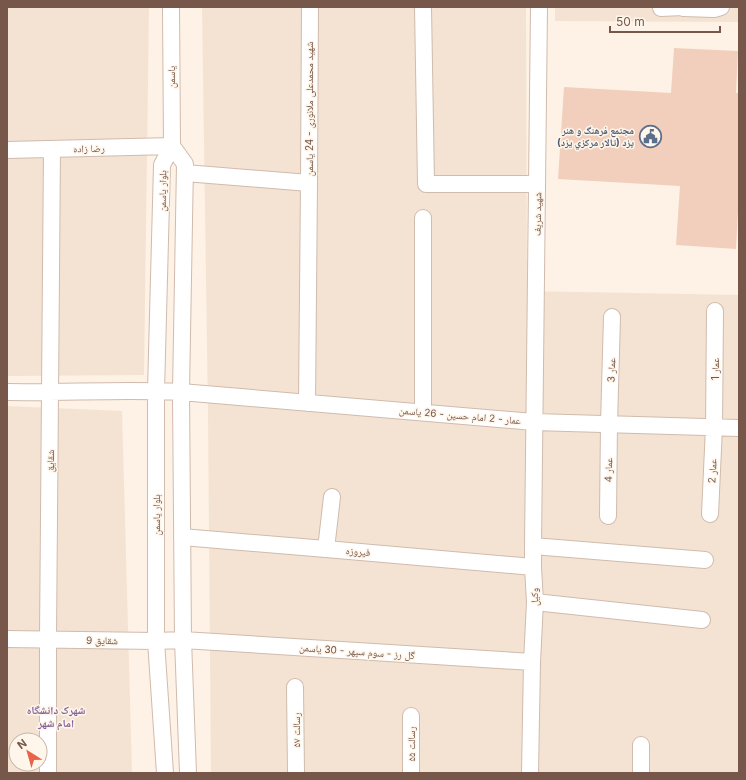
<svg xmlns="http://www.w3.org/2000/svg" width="746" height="780" viewBox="0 0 746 780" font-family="Inter,'Noto Naskh Arabic',sans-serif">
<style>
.residential{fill:#f4e3d3;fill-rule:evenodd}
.building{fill:#f2cfbc}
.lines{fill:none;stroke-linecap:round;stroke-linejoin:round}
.minor-casing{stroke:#d0bbad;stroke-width:18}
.minor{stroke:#fff;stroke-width:16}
.labels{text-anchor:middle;stroke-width:3;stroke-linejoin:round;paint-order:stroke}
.street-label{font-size:10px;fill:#765749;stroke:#fff6eb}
.service-label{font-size:10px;font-weight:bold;fill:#4e5e75;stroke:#fff6eb;text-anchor:end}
.neighbourhood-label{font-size:11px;font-weight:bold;fill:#856599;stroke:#fff6eb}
</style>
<rect width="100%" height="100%" fill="#fdf2e5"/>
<path class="residential" d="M7 7H149L144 375 7 376Z
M202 7H526L527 291 739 295V773H211L208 412Z
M555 7H739V22L555 21Z
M7 406 122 411 132 773H7ZM16 740H40V764H16Z"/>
<path class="building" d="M674 48 738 51 736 93H739V193L736 249 676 245 680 186 558 179 564 87 671 93Z"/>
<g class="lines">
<defs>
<path id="minor" d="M423 7 426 184H537
M661 8 683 7
M683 8 714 9 721 7
M172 146 185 164 181 392 183 640 188 773
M7 150 172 146
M185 173 309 183 310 7
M423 218V412
M7 392C65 393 123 389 181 392L534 422 739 428
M307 403 309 183
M710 514 714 427 715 311
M608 516 609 424 612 317
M182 537 326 549 533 567
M533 546 705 560
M326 549 332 497
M535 602 702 620
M7 639 156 641 183 640 532 662
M295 687 296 773
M411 716V773
M48 773V639L52 149
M165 773 156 641V391L162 165 172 146 171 7
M530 773 532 662 535 602 533 567V546L539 7
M641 773V745"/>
</defs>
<use href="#minor" class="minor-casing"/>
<use href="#minor" class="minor"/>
</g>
<defs>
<symbol id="civic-ring" viewBox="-11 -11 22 22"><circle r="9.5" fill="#fff6eb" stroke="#5c6f8a" stroke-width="1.5"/><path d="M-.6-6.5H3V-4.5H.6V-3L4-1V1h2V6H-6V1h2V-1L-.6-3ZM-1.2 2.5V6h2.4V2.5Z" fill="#5c6f8a"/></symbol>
</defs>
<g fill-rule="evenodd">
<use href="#civic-ring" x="638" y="124" width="25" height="25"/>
</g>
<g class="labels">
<g class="street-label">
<text transform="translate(171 77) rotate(-90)" y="4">یاسمن</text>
<text transform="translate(309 109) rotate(-90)" y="4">شهید محمدعلی ملانوری - 24 یاسمن</text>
<text transform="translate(89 148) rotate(-1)" y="4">رضا زاده</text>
<text transform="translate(162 191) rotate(-89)" y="4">بلوار یاسمن</text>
<text transform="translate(537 214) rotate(-89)" y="4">شهید شریف</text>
<text transform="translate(715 369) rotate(-90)" y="4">عمار 1</text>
<text transform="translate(611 370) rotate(-88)" y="4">عمار 3</text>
<text transform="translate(460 415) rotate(5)" y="4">عمار - 2 امام حسین - 26 یاسمن</text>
<text transform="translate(50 461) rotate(-89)" y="4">شقایق</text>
<text transform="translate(608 470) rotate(-89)" y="4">عمار 4</text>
<text transform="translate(712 471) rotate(-87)" y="4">عمار 2</text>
<text transform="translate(156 515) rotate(-90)" y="4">بلوار یاسمن</text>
<text transform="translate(358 551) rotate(5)" y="4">فیروزه</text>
<text transform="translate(534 597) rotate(-91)" y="4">وکیل</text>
<text transform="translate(102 640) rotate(1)" y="4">شقایق 9</text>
<text transform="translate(357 651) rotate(4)" y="4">گل رز - سوم سپهر - 30 یاسمن</text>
<text transform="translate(296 730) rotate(-90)" y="4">رسالت ۵۷</text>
<text transform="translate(411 744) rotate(-90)" y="4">رسالت ۵۵</text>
</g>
<g class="service-label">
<text x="634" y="134">مجتمع فرهنگ و هنر<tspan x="634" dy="12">یزد (تالار مركزي یزد)</tspan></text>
</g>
<g class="neighbourhood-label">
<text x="56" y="714">شهرک دانشگاه<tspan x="56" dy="13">امام شهر</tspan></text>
</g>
</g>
<rect width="746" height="780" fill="none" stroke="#765749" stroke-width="16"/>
<g transform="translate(28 752) rotate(323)"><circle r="19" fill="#fff6eb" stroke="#c8b6aa"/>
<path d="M0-3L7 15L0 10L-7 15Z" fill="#e86448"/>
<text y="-6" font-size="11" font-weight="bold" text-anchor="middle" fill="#765749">N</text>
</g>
<path d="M610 26v6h110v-6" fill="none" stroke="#765749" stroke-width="2"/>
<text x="616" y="26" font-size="12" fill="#765749" stroke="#fff6eb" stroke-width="3" paint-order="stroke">50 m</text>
</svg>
